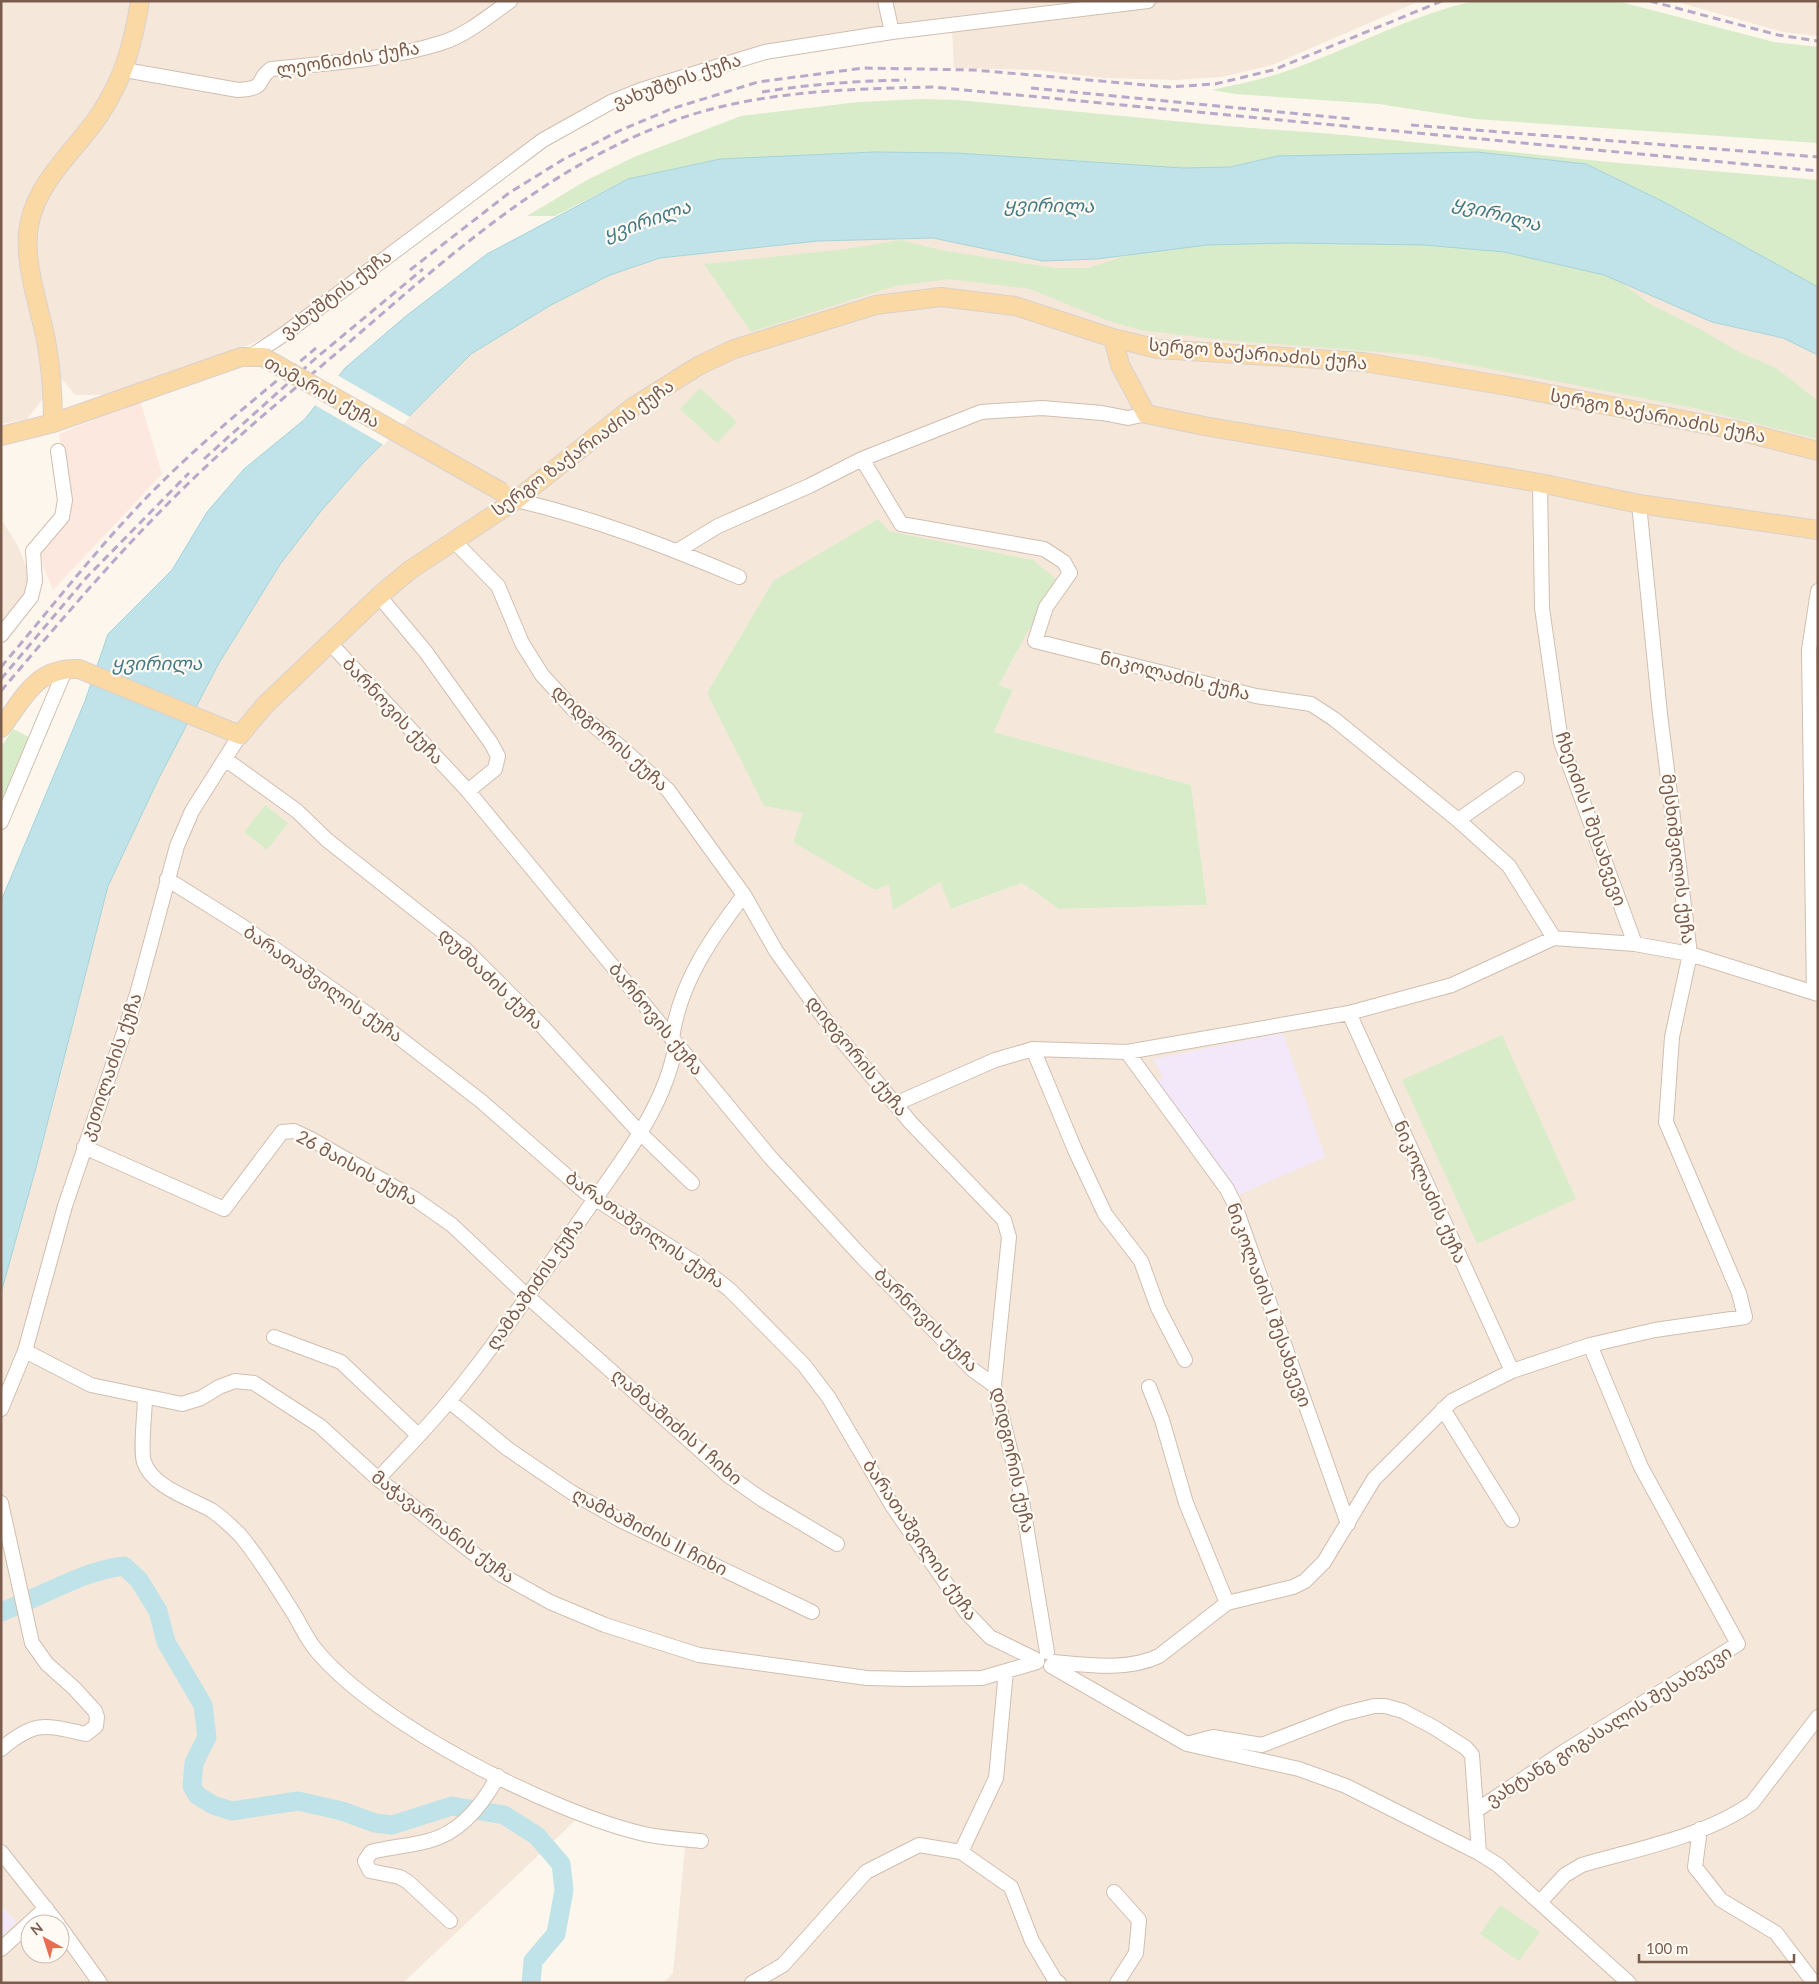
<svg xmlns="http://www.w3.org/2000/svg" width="1819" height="1984" viewBox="0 0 1819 1984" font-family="Lato,'Noto Sans Georgian',sans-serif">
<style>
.residential{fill:#f5e8da;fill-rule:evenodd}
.commercial{fill:#fde8e0}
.education{fill:#f3e8fa}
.green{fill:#d8ecc9}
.water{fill:#bfe3e8;stroke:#a5d3da}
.pier{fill:#fdf6ec}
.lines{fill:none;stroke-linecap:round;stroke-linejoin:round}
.river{stroke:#bfe3e8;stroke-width:19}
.minor-casing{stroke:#d1beb0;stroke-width:16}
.major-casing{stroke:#dad1cd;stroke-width:20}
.minor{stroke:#fff;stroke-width:14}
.major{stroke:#fbd9a5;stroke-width:18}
.rail{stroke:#b9a8c9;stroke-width:3;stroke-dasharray:8 5;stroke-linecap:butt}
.major-bridge-casing{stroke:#dad1cd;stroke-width:20;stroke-linecap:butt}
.major-bridge{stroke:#fbd9a5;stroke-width:18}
.labels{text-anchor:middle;stroke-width:4.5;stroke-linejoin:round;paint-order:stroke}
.street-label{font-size:18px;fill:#7a5c4d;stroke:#fffaf3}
.water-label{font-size:19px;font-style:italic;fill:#437c86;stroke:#fffaf3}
</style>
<rect width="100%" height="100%" fill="#fdf6ec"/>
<path class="residential" d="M1 1H134L120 71 23 232 48 392 27 419 1 424Z
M146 1H1082L903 23 751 51 660 76 602 101 284 329 246 346 105 395H75L59 376 36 257 38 216 54 183 99 126Z
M1168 1H1420L1272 65 1222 77 1176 80 1103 78 1038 70 954 68 952 29Z
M1674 1H1818V36L1783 32Z
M933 238 1043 261 1097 259 1207 245 1604 275 1712 322 1783 338 1818 355V1432L1816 1436 1818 1438V1983H664L673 1973 685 1848 580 1816 403 1983H1V1937L16 1922 1 1906V1293L37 1164 108 886 158 780 219 663 281 563 321 511 364 462 471 354 551 305 610 275 660 258 818 241ZM889 531 1033 560 1017 652 999 685 1013 690 994 732 1191 785 1207 905 1059 909 1022 883 952 909 940 882 889 883 793 842 803 813 707 693 773 581ZM1153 1059 1232 1198 1149 1085 1163 1077ZM30 1924H60V1954H30Z
M1 519 18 546 32 582 18 608 1 628Z"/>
<path class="commercial" d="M140 400 162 474 53 590 43 566 40 547 68 512 59 434Z"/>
<path class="education" d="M1283 1033 1325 1157 1232 1198 1148 1085 1163 1077 1153 1059Z
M1 1906 16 1922 1 1937Z"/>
<path class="green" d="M1474 1H1617L1774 42 1818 47V143L1475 119 1379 104 1235 94 1212 90C1239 84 1265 79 1290 70 1352 48 1409 16 1474 1Z
M922 99 958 100 1226 126 1334 134 1619 163 1818 180V287L1803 281 1278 156 1230 167 1183 168 956 153 874 152 720 159 628 179 555 216H527L587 180 634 157 741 116 858 102Z
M1359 217 1606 271 1650 304 1698 328 1741 353 1776 368 1818 401V439L1694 408 1418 355 1224 340 1140 330 1106 320 1030 289 949 279 895 286 751 332 704 264 847 249 901 240 940 250 1055 268H1088L1134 253 1190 247 1292 232Z
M700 388 737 422 717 443 680 409Z
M878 519 889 531 1033 560 1056 579 999 685 1013 690 994 732 1191 785 1207 905 1059 909 1022 883 951 909 940 882 893 910 889 884 875 890 793 842 803 813 764 806 707 693 773 581Z
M13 729 29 737 4 799 1 798V747Z
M265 805 288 823 267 850 244 832Z
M1502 1035 1576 1199 1477 1244 1402 1080Z
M1500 1905 1540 1932 1519 1961 1480 1934Z"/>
<path class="water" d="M874 152 956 153 1183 168 1230 167 1278 156 1477 152 1586 164 1664 202 1818 287V355L1783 338 1712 322 1604 275 1504 252 1424 245 1291 243 1207 245 1097 259 1043 261 933 238 818 241 660 258 610 275 551 305 471 354 364 462 321 511 281 563 219 663 158 780 108 886 37 1164 1 1293V901L85 701 108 634 172 570 207 512 244 469 305 419 345 368 406 316 487 254 628 179 720 159Z"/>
<path class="pier" d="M337 375 410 417 384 445 313 404Z"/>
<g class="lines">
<path class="river" d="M1 1612C42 1597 81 1571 124 1566L139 1580 158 1611 166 1642 203 1705 207 1737 194 1763 192 1786 197 1795 213 1805 232 1811 298 1801 342 1811 375 1823 392 1825 452 1806 504 1815 537 1836 561 1864 564 1890 556 1934 533 1961 531 1983"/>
<defs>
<path id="minor" d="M885 1 892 32
M125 70 238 90C269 88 254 81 271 69 328 63 387 60 441 43 465 36 489 16 510 1
M251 356 283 335 543 140 611 102 641 90 765 52 892 32 1148 1
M862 459 901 524 1044 549 1064 562 1070 573 1046 607 1035 641 1256 696 1311 704 1334 719 1458 820 1509 866 1554 938
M1540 483 1542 608 1561 742 1635 944
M516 500C593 518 666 546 739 577
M454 541 498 586 522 643 542 675 574 710 622 748 668 790 744 895 776 951 829 1025 911 1123 1004 1220 1009 1237 994 1385 1020 1489 1047 1652
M677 551 718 526 809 486 862 459 981 412 1042 408 1102 413 1128 418 1146 414
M379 596 425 651 491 743 498 756 495 769 468 791
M1 635 31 597 35 581 33 551 62 517 65 500 58 451
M329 642 468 791 770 1157 862 1257 973 1370 994 1385
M225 759 297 811 327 840 465 949 542 1026 639 1132 692 1183
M1458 820 1517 779
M1 822 66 668
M167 879 242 926 375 1019 481 1101 585 1192 697 1264 730 1290 804 1365 829 1398 893 1507 966 1612 990 1637 1037 1660
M1814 993 1809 650 1818 591
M1349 1013 1512 1371
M672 1039C679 984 711 938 744 895
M1033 1049 1075 1150 1105 1214 1141 1261 1158 1308 1185 1360
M1127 1052 1227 1189 1234 1203 1348 1524
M895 1104 995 1060 1033 1049 1127 1052 1349 1013 1452 985 1554 938 1635 944 1690 954 1818 994
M84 1147 224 1209 282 1132 294 1131 311 1139 415 1199 452 1225 527 1296 729 1476 763 1500 837 1544
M274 1337 341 1362 418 1435
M25 1351 91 1385 182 1404 201 1398 219 1387 235 1381 254 1383 320 1426 378 1479 500 1574 550 1602 605 1625 699 1655 867 1678 908 1679 982 1678 1037 1662
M1149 1387 1162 1420 1186 1503 1227 1603
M145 1397C145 1412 140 1450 144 1462 152 1487 192 1499 211 1510 222 1517 231 1526 240 1535 260 1559 277 1587 294 1614 301 1626 307 1639 316 1650 377 1724 550 1812 644 1834 662 1838 682 1839 701 1841
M449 1401 508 1449 571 1492 622 1521 812 1612
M1 1409 25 1351 65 1206 137 994 177 846 192 811 240 735
M1443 1409 1512 1520
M378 1479C402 1453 427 1428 450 1400 499 1341 541 1276 585 1213 621 1161 666 1107 676 1043
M1 1503 32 1643 47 1664 74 1688 95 1711 97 1717 96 1726 86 1734C44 1725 36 1720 1 1749
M1054 1662C1087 1665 1128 1671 1159 1656L1227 1603 1293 1587 1305 1581 1324 1562 1374 1479 1452 1401 1512 1371 1590 1345 1655 1330 1745 1317 1739 1293 1666 1122 1672 1037 1690 954 1660 714 1639 504
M1051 1666 1187 1744 1299 1769 1346 1786 1479 1853 1498 1865 1629 1983
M1187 1744 1213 1737 1262 1745 1342 1714 1374 1706H1385L1403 1711 1435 1728 1466 1748 1472 1755 1479 1853
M1477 1810 1565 1751 1738 1644 1641 1467 1590 1345
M1700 1829 1695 1867 1721 1900 1776 1933 1814 1983
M1 1852 58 1924
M961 1852 996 1778 1006 1671
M1114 1892 1139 1920 1136 1953 1117 1983
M1540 1902 1565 1875 1582 1865C1637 1849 1706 1836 1752 1803L1818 1717
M450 1921 408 1882 400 1877 370 1871 365 1861 371 1852C390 1847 409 1846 428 1841 461 1833 483 1804 498 1776
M60 1927 100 1983
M1 1949 46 1908
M752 1983 783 1965 866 1872 919 1845 961 1852 1011 1887 1032 1941 1055 1980 1059 1983"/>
<path id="major" d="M1113 338 1120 365 1146 414 1204 426 1540 483 1639 504 1818 530
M53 423C53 395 51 367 46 340 39 305 21 256 30 221 39 179 77 149 100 114 124 78 133 44 140 1
M1 436 53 423 241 357H263
M1 728C25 697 36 667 79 669L240 735 265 705 379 596 410 570 516 500 633 407 698 366 734 349 876 305 941 297 1015 306 1113 338 1158 349 1363 362 1507 386 1735 430 1818 451"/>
</defs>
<use href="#minor" class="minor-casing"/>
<use href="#major" class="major-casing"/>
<use href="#minor" class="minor"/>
<use href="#major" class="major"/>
<path class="rail" d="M1650 1 1778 35 1818 41
M1031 88 1352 119
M762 92C810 84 857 81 906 80
M1411 125 1818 157
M410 270 509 193 564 159 621 130 671 109 758 82 864 68 974 70 1169 87 1215 84 1273 70 1442 1
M204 459 316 358 423 269
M1 667C54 605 103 540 161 483 209 435 264 392 316 348
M1 679 86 578 189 473
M1 691C64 617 126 543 195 477 248 426 306 380 361 332 457 249 554 163 676 120 757 91 847 89 933 87L1818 171"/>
<defs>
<path id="major-bridge" d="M263 357 502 492"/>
</defs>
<use href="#major-bridge" class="major-bridge-casing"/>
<use href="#major-bridge" class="major-bridge"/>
</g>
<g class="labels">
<g class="street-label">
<text transform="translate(348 59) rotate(-9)" y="6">ლეონიძის ქუჩა</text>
<text transform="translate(677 81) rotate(-19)" y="6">ვახუშტის ქუჩა</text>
<text transform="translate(336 294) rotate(-37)" y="6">ვახუშტის ქუჩა</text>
<text transform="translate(1258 354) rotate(5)" y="6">სერგო ზაქარიაძის ქუჩა</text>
<text transform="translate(322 392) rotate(29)" y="6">თამარის ქუჩა</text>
<text transform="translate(1658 416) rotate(11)" y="6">სერგო ზაქარიაძის ქუჩა</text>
<text transform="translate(583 448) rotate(-36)" y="6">სერგო ზაქარიაძის ქუჩა</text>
<text transform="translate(1175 676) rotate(14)" y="6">ნიკოლაძის ქუჩა</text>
<text transform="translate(393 711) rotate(47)" y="6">ბარნოვის ქუჩა</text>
<text transform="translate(610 738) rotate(42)" y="6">დიდგორის ქუჩა</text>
<text transform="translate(1591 819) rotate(71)" y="6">ჩხეიძის I შესახვევი</text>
<text transform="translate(1678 859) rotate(83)" y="6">მესხიშვილის ქუჩა</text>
<text transform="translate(491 979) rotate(44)" y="6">დუმბაძის ქუჩა</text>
<text transform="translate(323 984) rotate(35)" y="6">ბარათაშვილის ქუჩა</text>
<text transform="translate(656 1019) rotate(51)" y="6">ბარნოვის ქუჩა</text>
<text transform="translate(857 1056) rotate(51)" y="6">დიდგორის ქუჩა</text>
<text transform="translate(111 1067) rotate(-71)" y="6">კეთილაძის ქუჩა</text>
<text transform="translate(357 1168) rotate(29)" y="6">26 მაისის ქუჩა</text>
<text transform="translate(1430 1192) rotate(66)" y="6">ნიკოლაძის ქუჩა</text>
<text transform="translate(645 1230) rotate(35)" y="6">ბარათაშვილის ქუჩა</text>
<text transform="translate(535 1284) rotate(-55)" y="6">ღამბაშიძის ქუჩა</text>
<text transform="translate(1269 1305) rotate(70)" y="6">ნიკოლაძის I შესახვევი</text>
<text transform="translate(926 1320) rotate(45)" y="6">ბარნოვის ქუჩა</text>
<text transform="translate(677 1427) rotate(41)" y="6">ღამბაშიძის I ჩიხი</text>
<text transform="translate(1013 1460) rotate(78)" y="6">დიდგორის ქუჩა</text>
<text transform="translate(443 1527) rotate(37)" y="6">მაჭავარიანის ქუჩა</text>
<text transform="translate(650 1532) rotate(27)" y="6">ღამბაშიძის II ჩიხი</text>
<text transform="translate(920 1540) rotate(56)" y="6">ბარათაშვილის ქუჩა</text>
<text transform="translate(1609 1726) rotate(-32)" y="6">ვახტანგ გოგასალის შესახვევი</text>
</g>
<g class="water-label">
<text transform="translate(1049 205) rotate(1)" y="7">ყვირილა</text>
<text transform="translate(1497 213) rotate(15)" y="7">ყვირილა</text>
<text transform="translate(647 220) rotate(-19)" y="7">ყვირილა</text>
<text x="157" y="670">ყვირილა</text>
</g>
</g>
<rect width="1819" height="1984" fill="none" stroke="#7a5c4d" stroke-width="5"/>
<g transform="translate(45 1939) rotate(321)"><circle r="24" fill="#fffaf3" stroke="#cabbb1"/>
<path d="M0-4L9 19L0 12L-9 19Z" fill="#e76f51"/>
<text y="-8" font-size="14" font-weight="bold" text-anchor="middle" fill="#7a5c4d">N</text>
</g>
<path d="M1639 1954v8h155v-8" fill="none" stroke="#7a5c4d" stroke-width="2.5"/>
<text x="1646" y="1954" font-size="15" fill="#7a5c4d" stroke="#fffaf3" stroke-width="4" paint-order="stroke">100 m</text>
</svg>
